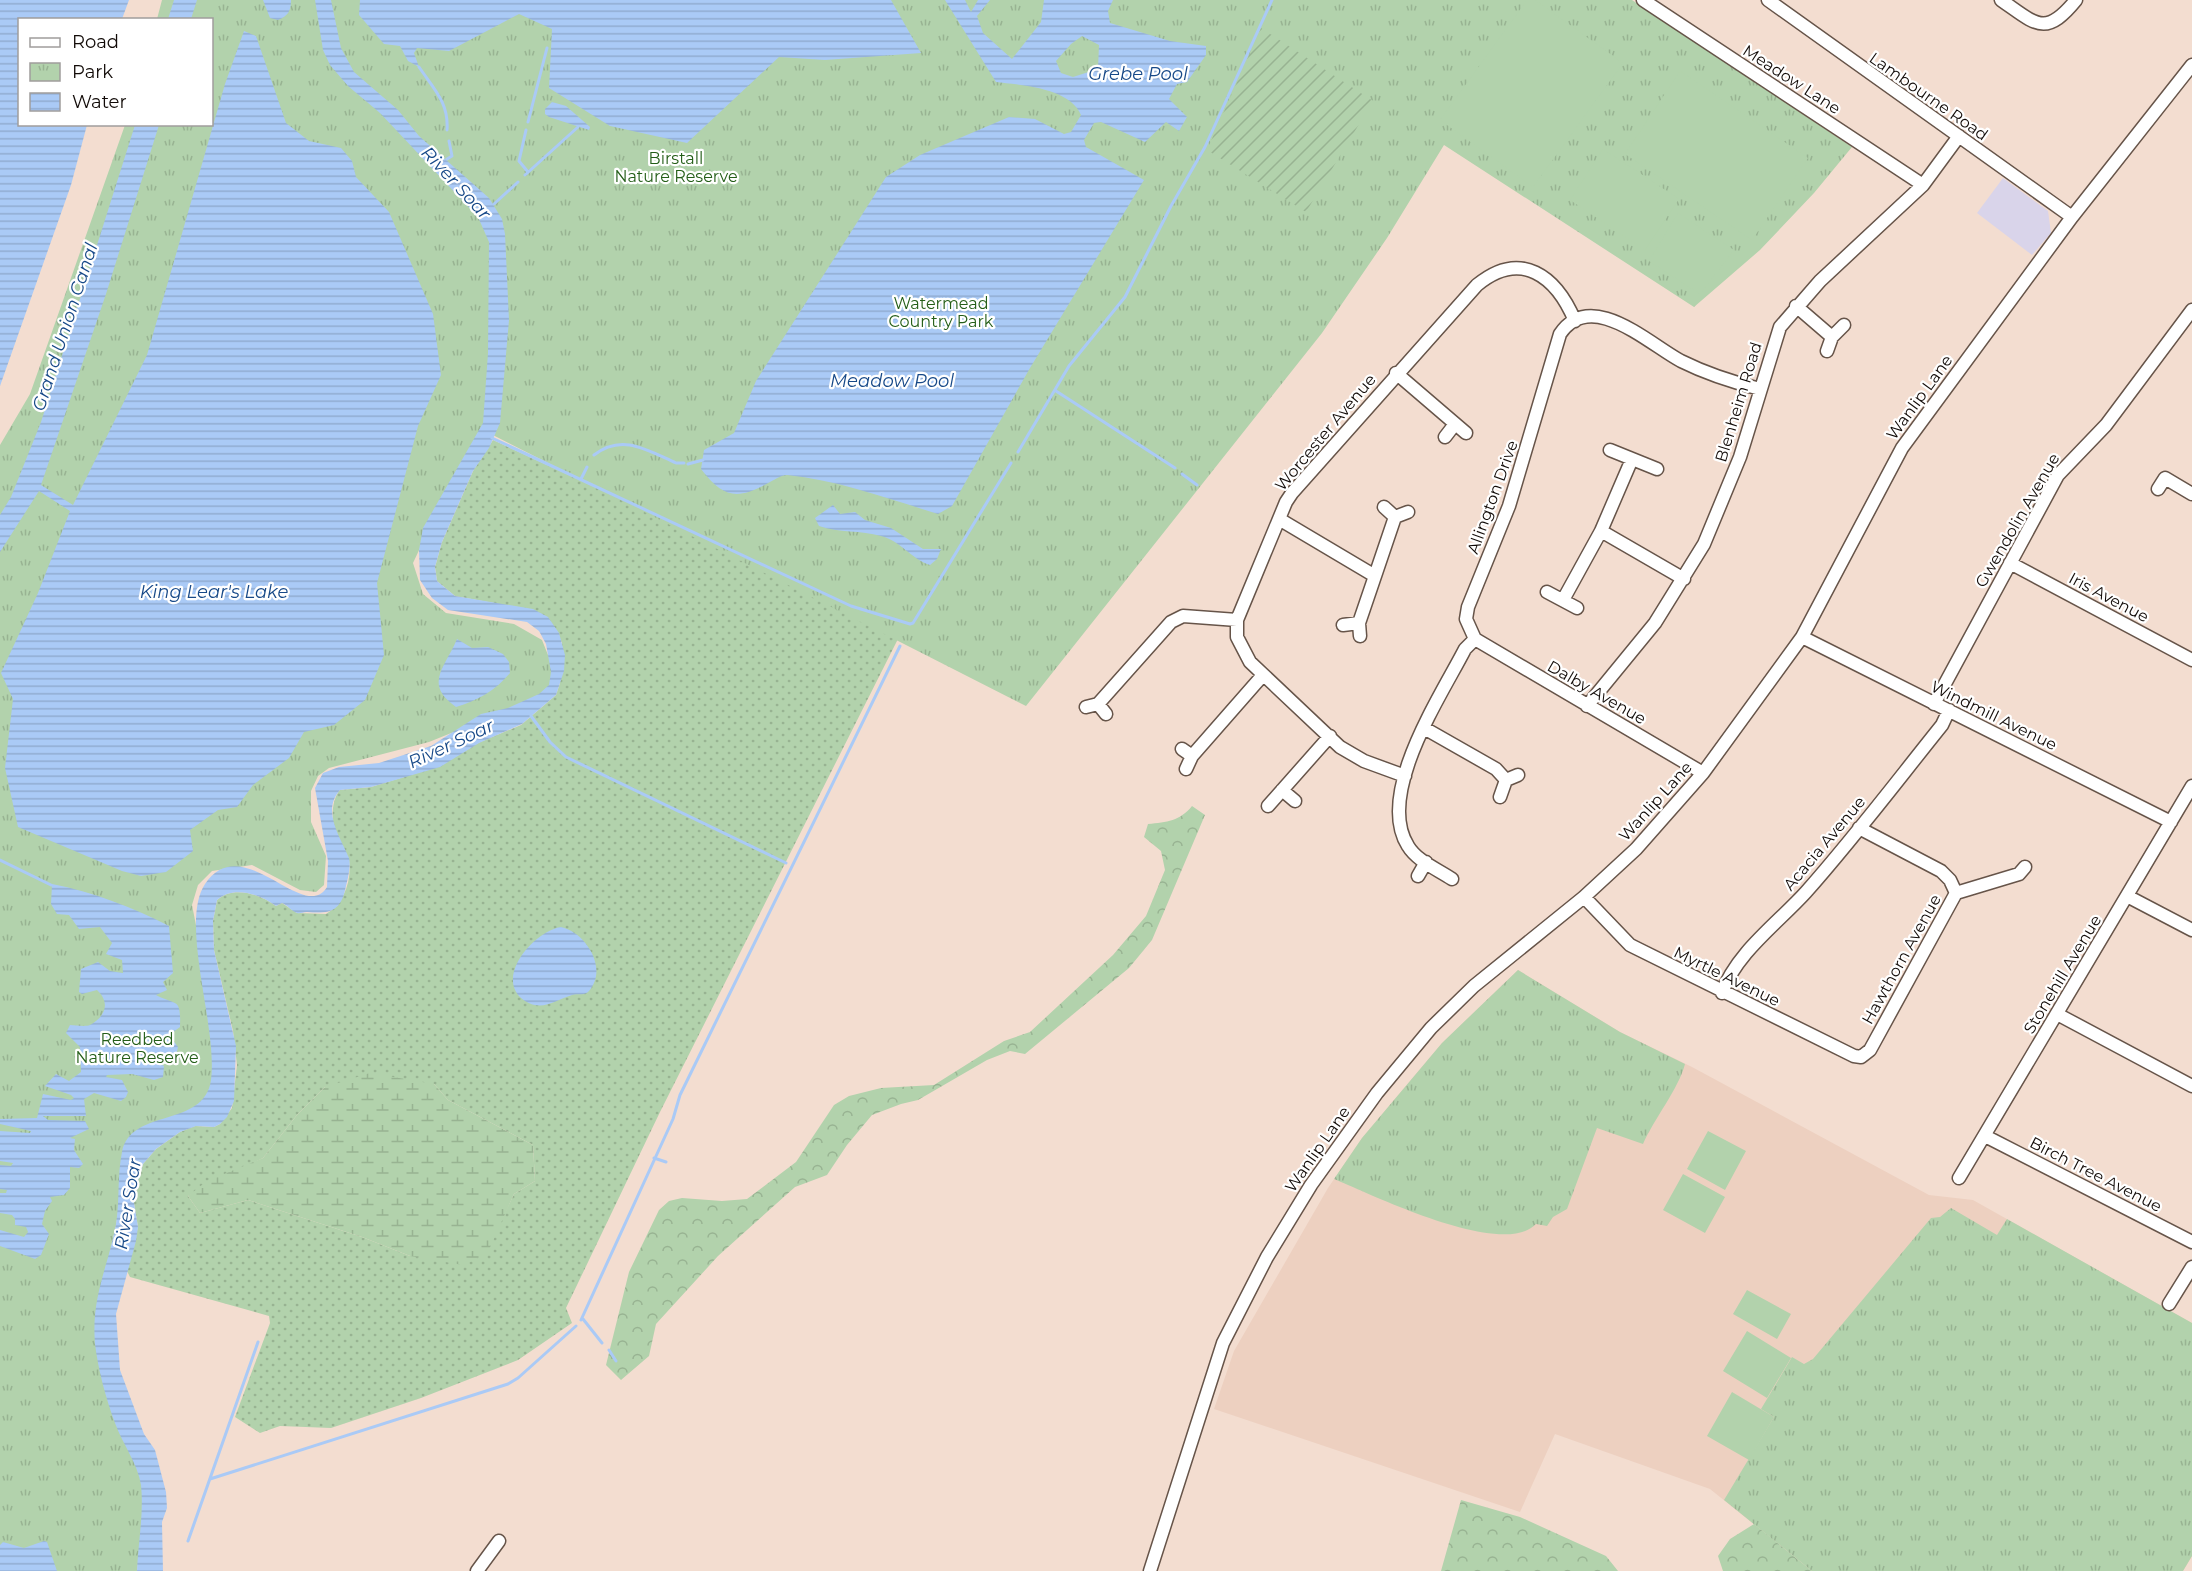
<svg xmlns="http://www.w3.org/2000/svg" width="2192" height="1571" viewBox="0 0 2192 1571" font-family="Montserrat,sans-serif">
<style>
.commercial{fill:#d9d4ea}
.built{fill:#edd0c0}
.grass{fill:url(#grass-dots);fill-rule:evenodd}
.forest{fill:url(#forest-crowns)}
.wetland{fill:url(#wetland-marsh)}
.park{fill:url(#park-tufts)}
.garden{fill:url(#garden-furrows)}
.pitch{fill:#b2d2ac}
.water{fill:url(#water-rules);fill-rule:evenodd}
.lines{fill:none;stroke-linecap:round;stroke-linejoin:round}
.stream{stroke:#aacaf6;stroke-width:3}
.minor-casing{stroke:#665449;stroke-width:15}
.minor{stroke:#fff;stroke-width:12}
.labels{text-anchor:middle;stroke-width:4.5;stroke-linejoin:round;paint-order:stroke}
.street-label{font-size:16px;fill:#110a07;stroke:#fff}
.park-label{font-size:16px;fill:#245e18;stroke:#fff}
.water-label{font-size:18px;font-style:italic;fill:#174988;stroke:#fff}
</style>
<defs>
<pattern id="grass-dots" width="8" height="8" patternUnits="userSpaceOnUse" patternTransform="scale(1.5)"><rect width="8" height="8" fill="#b2d2ac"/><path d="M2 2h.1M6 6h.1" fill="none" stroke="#98b392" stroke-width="1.8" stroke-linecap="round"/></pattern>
<pattern id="forest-crowns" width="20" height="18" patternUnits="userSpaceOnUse" patternTransform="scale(1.5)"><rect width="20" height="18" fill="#b2d2ac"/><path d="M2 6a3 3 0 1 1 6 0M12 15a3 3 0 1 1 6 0" fill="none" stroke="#98b392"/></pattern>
<pattern id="wetland-marsh" width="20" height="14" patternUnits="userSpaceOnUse" patternTransform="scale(1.5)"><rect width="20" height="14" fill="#b2d2ac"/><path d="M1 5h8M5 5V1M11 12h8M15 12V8" fill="none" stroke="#98b392"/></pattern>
<pattern id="park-tufts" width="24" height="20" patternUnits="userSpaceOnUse" patternTransform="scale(1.5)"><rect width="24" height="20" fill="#b2d2ac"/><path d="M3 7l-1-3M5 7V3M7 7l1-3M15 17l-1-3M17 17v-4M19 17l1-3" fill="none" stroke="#98b392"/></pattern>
<pattern id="garden-furrows" width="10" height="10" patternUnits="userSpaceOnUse" patternTransform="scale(1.5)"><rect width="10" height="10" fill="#b2d2ac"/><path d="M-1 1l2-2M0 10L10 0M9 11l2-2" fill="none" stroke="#98b392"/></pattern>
<pattern id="water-rules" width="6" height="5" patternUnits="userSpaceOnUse" patternTransform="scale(1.5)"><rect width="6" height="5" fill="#aacaf6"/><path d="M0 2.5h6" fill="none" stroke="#91acd1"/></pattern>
</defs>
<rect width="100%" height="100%" fill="#f3ddd0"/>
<path class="commercial" d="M2003 178 2048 211 2051 233 2032 255 1977 213Z"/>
<path class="built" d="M1518 970 1620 1032 1692 1067 1929 1195 1973 1200 2192 1323V1556L2183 1571H1812L1710 1489 1555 1434 1520 1512 1214 1409 1234 1351 1328 1188 1362 1138 1442 1043Z"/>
<path class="grass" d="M493 440 903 629 660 1112 566 1308 572 1323 518 1360 421 1398 331 1428 280 1426 260 1433 235 1417 270 1323 269 1316 130 1277 127 1271 138 1227 133 1197 143 1164 156 1149 180 1132 195 1126 214 1127 220 1124 232 1108 237 1065 233 1031 214 950 213 921 217 900C233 885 260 894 276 906L282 903 297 913 326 914C344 903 352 881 349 860 347 853 339 843 336 835 331 822 331 800 340 790L371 787 440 766 478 743 521 725 556 695 560 683 562 642 499 604 455 596 437 581 435 567 442 542 473 471ZM434 1084 448 1100 533 1145 535 1181 514 1194 503 1217 410 1256 362 1237 248 1200 200 1213 188 1196 263 1158 297 1115 325 1087Z"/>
<path class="forest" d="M1192 806 1205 815 1152 940 1129 968 1025 1054 1010 1051 987 1060 918 1100 901 1104 872 1115 847 1145 827 1175 795 1187 718 1256 656 1324 649 1356 621 1380 606 1365 629 1272 659 1210 669 1201 682 1198 722 1201 747 1199 796 1162 834 1105 849 1096 881 1088 934 1085 1004 1041 1030 1032 1113 955 1146 916 1165 870 1161 851 1144 837 1148 824C1167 822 1180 821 1192 806Z
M1461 1500 1520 1517 1606 1556 1618 1571H1441Z
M1754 1524 1812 1571H1723L1718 1556 1730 1539Z"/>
<path class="wetland" d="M370 1073 434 1084 448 1100 533 1145 535 1181 514 1194 487 1254 463 1265 410 1256 362 1237 248 1200 200 1213 188 1196 207 1181 263 1158 297 1115 325 1087Z"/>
<path class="park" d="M162 0H1632L1852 147 1814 193 1760 250 1694 307 1444 145 1387 238 1322 333 1026 706 483 430 443 499 413 563 423 594 446 613 514 624 542 640 550 660 553 682 545 695 429 742 329 768 318 776 311 791V822L326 856 324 885 316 892 300 890 252 865 212 871 198 885 192 905 214 1016 215 1092 207 1104 129 1143 116 1225 97 1311 149 1477 137 1571H0V445L30 394 125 125 212 124V20L157 19Z
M1518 970 1620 1032 1685 1064C1679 1088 1654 1119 1643 1144L1597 1128 1567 1209 1553 1217 1547 1226 1536 1224C1503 1259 1373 1195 1334 1179L1362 1138 1442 1043Z
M1951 1208 1997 1235 2007 1219 2192 1323V1556L2183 1571H1812L1724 1500 1774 1417 1761 1409 1792 1357 1804 1364 1813 1359 1931 1218 1940 1217Z"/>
<path class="garden" d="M1261 28 1373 101 1306 212 1207 150Z"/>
<path class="pitch" d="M1527 0H1535L1623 63 1533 187 1440 120Z
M1680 71 1808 158 1752 240 1625 154Z
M1603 149 1679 199 1645 250 1570 200Z
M1678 213 1734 250 1700 294 1649 261Z
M1708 1131 1746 1151 1725 1190 1687 1169Z
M1683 1174 1725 1197 1705 1233 1663 1210Z
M1747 1290 1791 1314 1777 1339 1733 1314Z
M1747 1331 1791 1358 1767 1398 1723 1371Z
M1732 1392 1774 1417 1749 1460 1707 1436Z"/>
<path class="water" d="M0 0H129L122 19 20 20V124L87 125 71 185 0 386Z
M174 0H197L191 19H168Z
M263 0H291C291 11 288 16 278 20L270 18Z
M315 0H331L341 48 354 72 398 110 419 136 489 198 502 219 505 234 509 320 500 423 489 448 473 471 442 542 435 567 437 581 455 596 533 609 548 617 559 633 565 655 564 671 556 695 522 724 479 743 440 767 371 787 340 790C321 811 341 838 349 858 351 866 348 878 346 886 341 912 330 914 307 912 303 912 300 914 297 913 293 912 287 905 282 903L276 906C260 894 233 885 217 900L213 921 214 950 236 1046 234 1101 227 1117 220 1124 214 1127 196 1126 180 1132 156 1149 143 1164 133 1197 138 1227 136 1241 116 1314 120 1370 144 1434 155 1450 166 1492 167 1508 162 1522 163 1571H137C138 1543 144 1514 141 1485 138 1464 122 1443 115 1423 106 1399 98 1369 95 1344 91 1296 108 1268 116 1224 120 1200 117 1176 122 1152 131 1107 204 1129 211 1080 218 1027 179 923 205 884 242 828 304 925 327 887L328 861 315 788 323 773 339 767 379 763 431 746 481 714 508 708 539 694 549 685 551 672 546 644 539 631 527 622 448 610 432 598 420 580 419 550 423 528 483 423 488 353 489 242 478 217 380 113 348 86 330 65 323 50Z
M360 0H891L921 53 825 60 779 57 687 143 610 126 549 88 552 29 519 14 449 51 417 48 414 53 419 67 408 61 400 46 384 44 359 15Z
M945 0H965L971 12 978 0H990L977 16 983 33 1012 59 1041 22 1044 0H1113L1108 11 1110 23 1170 41 1206 46V55L1187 82 1177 84 1169 99 1187 117 1179 131 1166 122 1145 142 1101 122 1094 123 1084 140 1086 147 1144 180 1030 368 952 506 938 514C889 499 838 480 787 475 781 475 776 479 770 482 738 500 724 499 701 469L704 450 734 433 756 381 886 177 920 155 1009 117 1035 119 1064 134 1071 132 1081 115C1070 88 1021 85 996 82ZM1082 36 1099 45 1098 69 1073 77 1061 73 1056 61 1071 44Z
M244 31 256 36 286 123 309 141 341 148 352 161 356 177 389 212 433 314 441 375 418 426 377 583 384 655 365 700 334 725 304 732 289 758 253 785 237 807 218 810 190 830 193 851 166 872 141 876 122 871 18 827 5 768 13 699 1 673 38 593 70 511 39 491 0 552V515L11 497 41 422 135 125H159L106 294 41 485 73 505 147 355 225 84Z
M552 102 566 106 590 127 589 130 549 117 545 114V109Z
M833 505 840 514 855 512 865 520 891 528 923 549H941L937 559 930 565C911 559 901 541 881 536 861 530 839 533 819 526L815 518Z
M457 639 472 648 488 647 503 654 509 662 510 673C496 690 477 701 456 707 423 684 445 668 457 639Z
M52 884C93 892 132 907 169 926L173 973 163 982 167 990 156 995C177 1006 181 997 180 1027L169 1035 178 1047 176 1056H167L162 1053 157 1055 154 1061 164 1066 163 1077 154 1080 132 1074 107 1075 106 1077 122 1080 128 1092 126 1097 121 1101 94 1093 84 1099 86 1116H43L48 1120 85 1121 89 1129 70 1138 75 1139 74 1150 83 1164 79 1168 70 1167V1188L64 1195 50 1197 52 1201 45 1211 42 1224 49 1234 41 1255 35 1259 0 1246V1230L24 1237 28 1232 26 1227 15 1225V1219L12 1215 0 1213V1193H6L7 1190 0 1189V1165L11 1166 13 1163 0 1161V1131L30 1133 31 1131 0 1124V1119L37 1118 43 1094 71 1100 74 1098 71 1095 45 1086 56 1074 69 1081 81 1072 80 1047 66 1033 70 1025C75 1025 85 1027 90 1025 105 1017 111 1003 97 990L82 994 79 992 81 969 98 962 110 971 123 973 122 960 106 954 112 943 100 927 79 929 69 915 57 914 51 904Z
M561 927C585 932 609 968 589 991 585 996 578 993 572 995 556 1000 542 1012 525 1001 492 979 534 931 561 927Z
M44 1541 47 1542 57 1571H0V1545L3 1542 24 1548Z"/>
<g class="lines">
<path class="stream" d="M419 67C434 89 449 103 447 130
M528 122 547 48
M526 130 519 161 528 172
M447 159 452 156 449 141
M525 175 578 127
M494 204 518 182
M1056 391 1175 468
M492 438 851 606 910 624 913 623 1011 463
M1018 452 1069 366 1125 297 1171 206 1205 147 1272 0
M594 455C622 433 647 450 676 463H684
M688 464 703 460
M1182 474 1197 485
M581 479 587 467
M531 716 550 742 566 757 786 863
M0 860 51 885
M654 1158 666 1162
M583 1319 602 1343
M581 1320 673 1119 680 1095 900 646
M609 1350 616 1361
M210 1479 508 1384 518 1378 576 1326
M188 1541 258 1342"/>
<defs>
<path id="minor" d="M1643 0 1923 185
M1768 0 2072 217
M2001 0C2036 24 2045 38 2076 0
M1796 306 1832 337 1827 351
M1832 337 1844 325
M1396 373 1466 433
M1445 437 1455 424
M1610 450 1657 469
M2158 489 2165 478 2192 494
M1384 507 1395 517 1408 512
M1279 519 1375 576 1359 623 1360 636
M1601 531 1632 459
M2010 563 2192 660
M1375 576 1395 517
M1547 592 1577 608
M1563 600 1601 531 1684 579
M1343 625 1359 623
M1802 637 2171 822
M1475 639 1703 773
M1098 704 1106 714
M1934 704 2058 475 2106 425 2192 310
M1587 706 1655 623 1704 544 1740 457 1780 327 1820 281 1923 185 1959 136
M1086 707 1098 704 1171 622 1183 616 1237 620
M1424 728 1496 769 1506 780 1500 797
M1182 749 1192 756
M1186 769 1192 756 1263 675
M1405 776 1364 761 1340 747 1250 662 1237 637V620L1286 502 1292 493 1477 285C1521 249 1556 276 1575 321
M1506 780 1518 775
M1282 790 1295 801
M1268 806 1330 736
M1418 876 1426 862
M1452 879C1437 869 1417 861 1408 846 1375 794 1441 696 1465 649L1475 639 1466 619 1468 607 1509 506 1560 334C1591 288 1649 344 1681 361 1707 374 1732 382 1760 389
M1956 893 2019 874 2025 867
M2127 896 2192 930
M1584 897 1630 945 1854 1056 1861 1057 1870 1050 1956 893 1950 880 1941 871 1859 828
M1722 993C1736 953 1778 923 1806 892 1854 838 1897 781 1942 725L1949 710
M2057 1014 2192 1086
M1985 1136 2192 1242
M1959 1178 2192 786
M2169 1304 2192 1267
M477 1571 499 1541
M1150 1571 1223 1343 1267 1257 1311 1185 1377 1093 1431 1028 1474 986 1584 897 1636 849 1703 773 1802 637 1902 448 2072 217 2192 65"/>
</defs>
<use href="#minor" class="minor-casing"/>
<use href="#minor" class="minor"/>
</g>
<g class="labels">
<g class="street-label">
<text transform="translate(1792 79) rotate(33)" y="6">Meadow Lane</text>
<text transform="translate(1929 96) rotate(35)" y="6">Lambourne Road</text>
<text transform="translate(1919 397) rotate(-54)" y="6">Wanlip Lane</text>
<text transform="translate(1738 402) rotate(-73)" y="6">Blenheim Road</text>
<text transform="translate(1325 432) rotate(-50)" y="6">Worcester Avenue</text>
<text transform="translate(1492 497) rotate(-70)" y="6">Allington Drive</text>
<text transform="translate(2017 520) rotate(-60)" y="6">Gwendolin Avenue</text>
<text transform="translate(2109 597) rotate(28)" y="6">Iris Avenue</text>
<text transform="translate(1597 692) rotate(30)" y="6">Dalby Avenue</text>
<text transform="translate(1994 715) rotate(26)" y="6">Windmill Avenue</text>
<text transform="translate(1655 801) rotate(-48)" y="6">Wanlip Lane</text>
<text transform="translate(1824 843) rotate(-50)" y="6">Acacia Avenue</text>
<text transform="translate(1901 959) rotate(-61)" y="6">Hawthorn Avenue</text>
<text transform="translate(2062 974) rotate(-59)" y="6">Stonehill Avenue</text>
<text transform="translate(1727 976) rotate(26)" y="6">Myrtle Avenue</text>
<text transform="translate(1317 1149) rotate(-55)" y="6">Wanlip Lane</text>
<text transform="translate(2096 1174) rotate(27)" y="6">Birch Tree Avenue</text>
</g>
<g class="park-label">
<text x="676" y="164">Birstall<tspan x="676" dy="18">Nature Reserve</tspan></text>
<text x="941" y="309">Watermead<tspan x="941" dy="18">Country Park</tspan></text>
<text x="137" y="1045">Reedbed<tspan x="137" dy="18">Nature Reserve</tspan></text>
</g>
<g class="water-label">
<text x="1138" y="80">Grebe Pool</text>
<text transform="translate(456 183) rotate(47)" y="6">River Soar</text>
<text transform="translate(65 327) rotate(-72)" y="6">Grand Union Canal</text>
<text x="892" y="387">Meadow Pool</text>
<text x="214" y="598">King Lear's Lake</text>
<text transform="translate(451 744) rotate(-25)" y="6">River Soar</text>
<text transform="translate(128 1204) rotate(-81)" y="6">River Soar</text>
</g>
</g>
<rect x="18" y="18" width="195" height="108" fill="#ffffff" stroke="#a09d9c" stroke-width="1.5"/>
<rect x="30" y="38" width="30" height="9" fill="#ffffff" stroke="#a09d9c" stroke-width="1.5"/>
<text x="72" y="48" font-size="18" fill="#110a07">Road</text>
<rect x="30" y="63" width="30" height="18" fill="url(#park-tufts)" stroke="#a09d9c" stroke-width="1.5"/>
<text x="72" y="78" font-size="18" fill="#110a07">Park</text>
<rect x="30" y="93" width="30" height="18" fill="url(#water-rules)" stroke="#a09d9c" stroke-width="1.5"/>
<text x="72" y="108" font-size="18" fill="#110a07">Water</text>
</svg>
